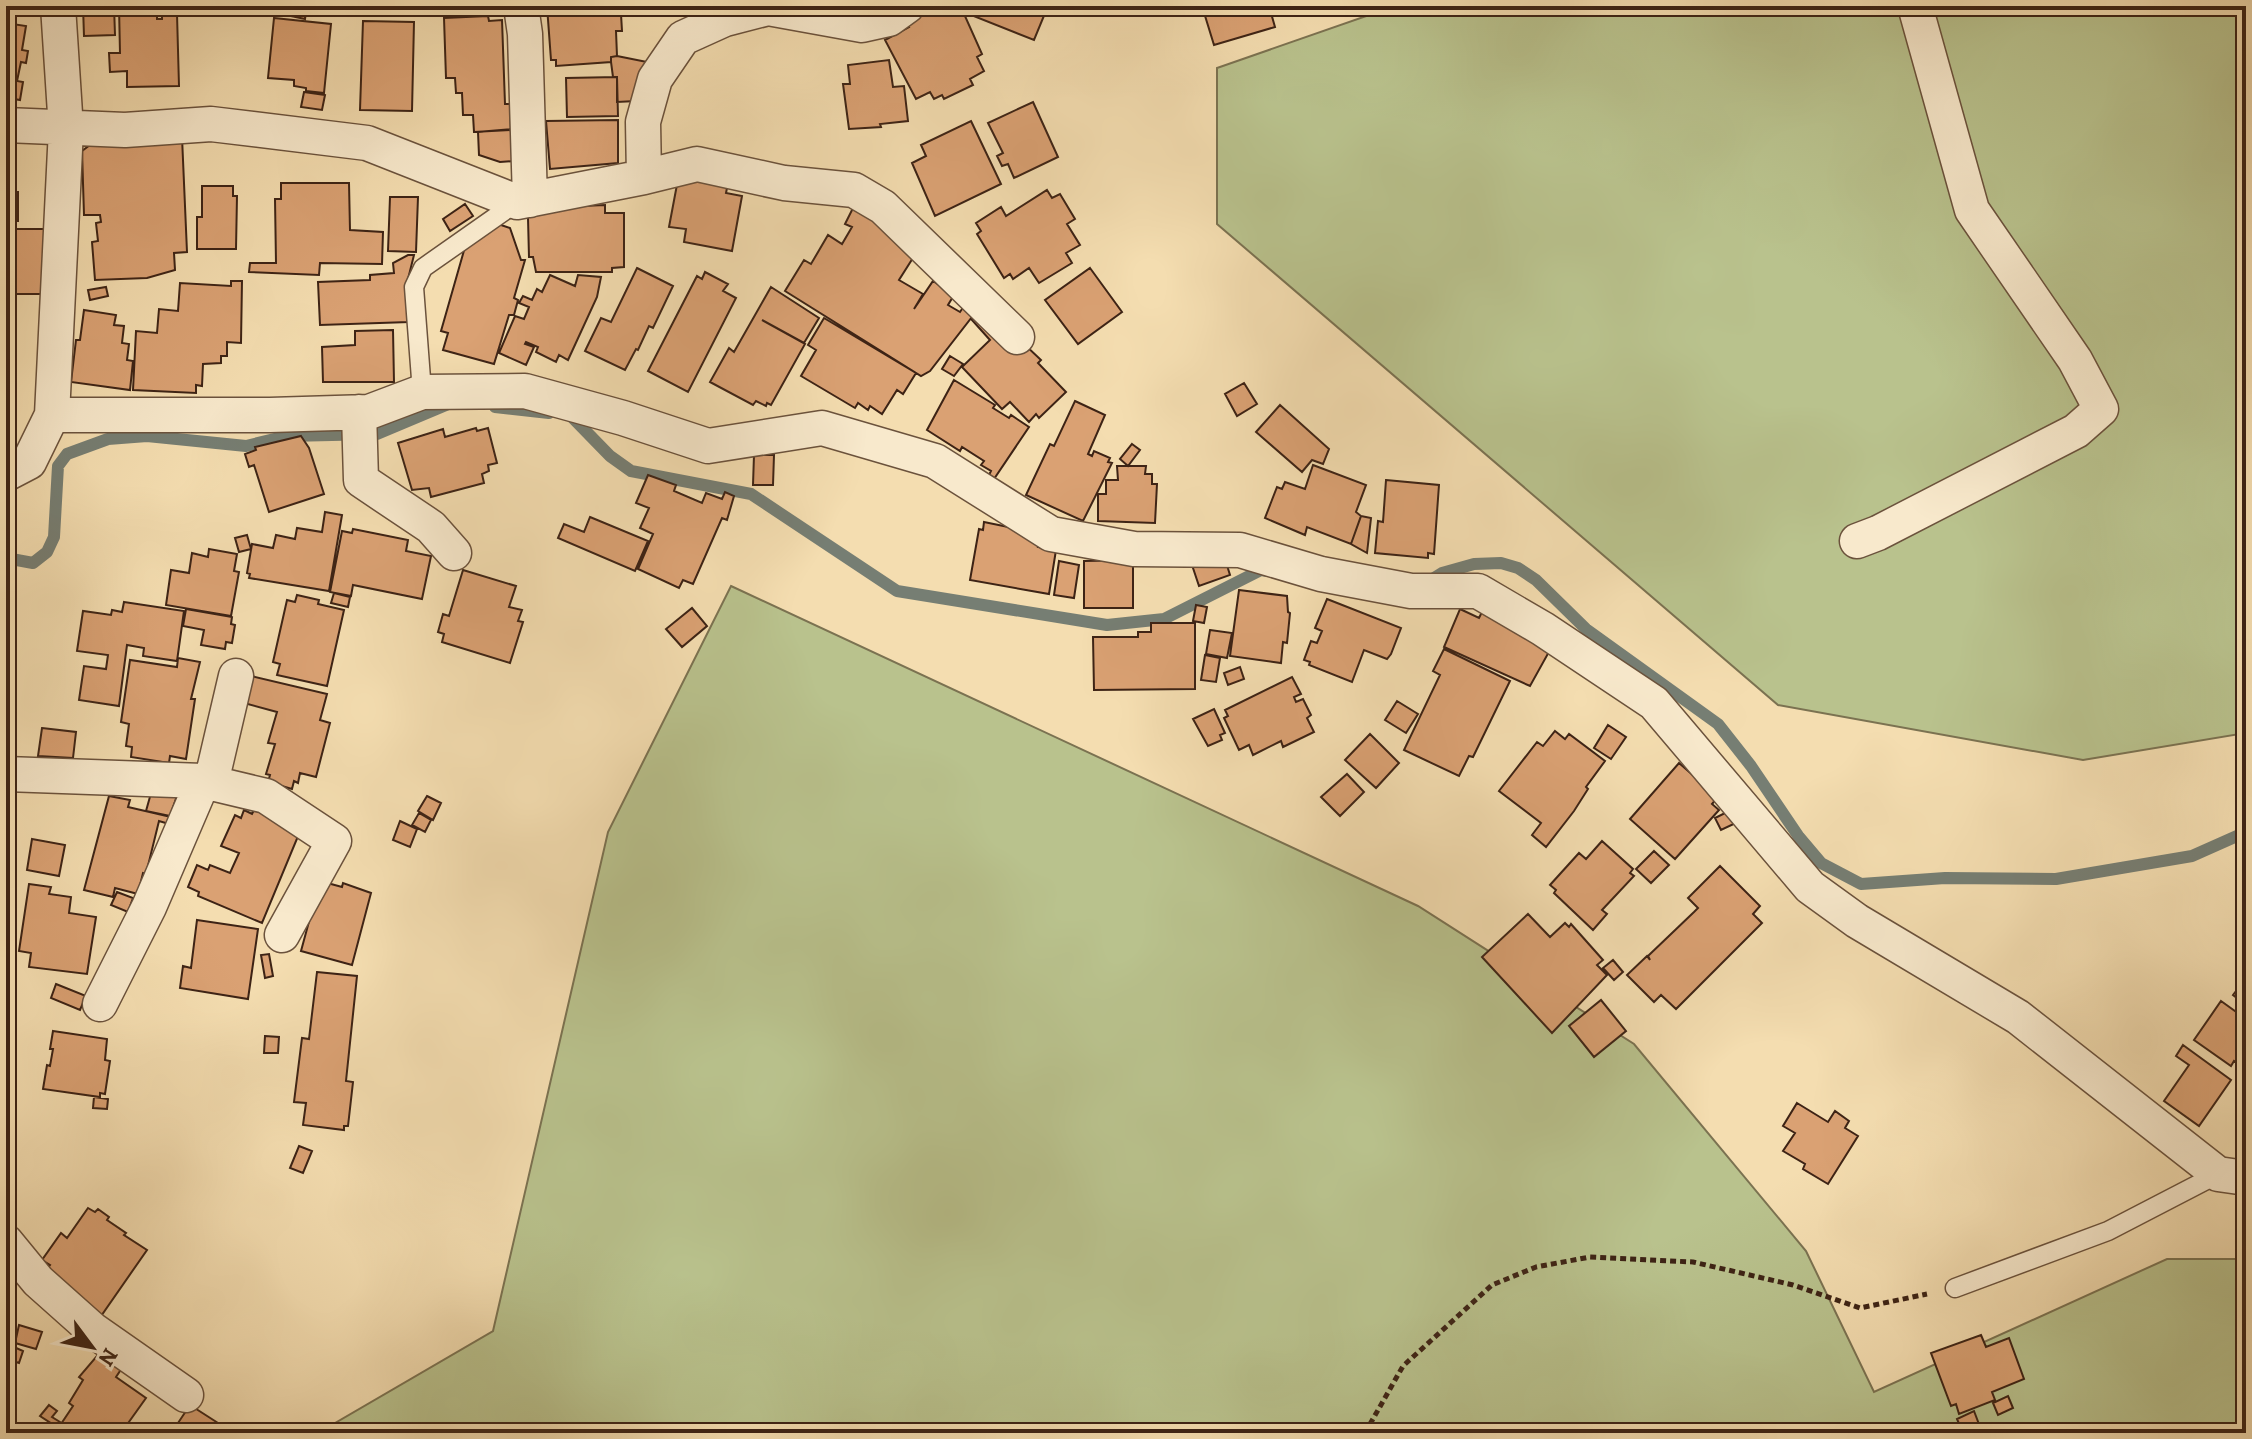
<svg xmlns="http://www.w3.org/2000/svg" width="2252" height="1439" viewBox="0 0 2252 1439" font-family="Alegreya,serif">
<style>
.green{fill:#b9c28d;stroke:#7b7251;stroke-width:2}
.lines{fill:none;stroke-linecap:round;stroke-linejoin:round}
.stream{stroke:#767e73;stroke-width:12}
.building{fill:#daa173;stroke:#3d2315;stroke-width:2}
.lane-casing{stroke:#6b523c;stroke-width:21}
.street-casing{stroke:#6b523c;stroke-width:37}
.path{stroke:#3d2315;stroke-width:5;stroke-dasharray:6 4;stroke-linecap:butt}
.lane{stroke:#f8e9cc;stroke-width:18}
.street{stroke:#f8e9cc;stroke-width:34}
</style>
<rect width="100%" height="100%" fill="#f4ddb0"/>
<filter id="stains"><feTurbulence type="fractalNoise" baseFrequency=".0025" numOctaves="4"/><feColorMatrix values="0 0 0 0 .2 0 0 0 0 .09 0 0 0 0 .02 0 0 0 .5 -.17"/></filter>
<radialGradient id="worn" r=".72"><stop offset=".6" stop-color="#630" stop-opacity="0"/><stop offset="1" stop-color="#630" stop-opacity=".3"/></radialGradient>
<path class="green" d="M1395 6H2246V733L2083 760 1778 705 1217 224V68Z
M731 586 1418 906 1634 1044 1806 1251 1874 1392 2167 1259H2246V1433H318L493 1331 608 832Z"/>
<g class="lines">
<path class="stream" d="M495 407 549 413
M571 416 610 456 631 471 751 494 897 591 1107 625 1164 619 1261 570 1268 571
M6 558 33 563 47 552 54 537 58 466 67 454 108 439 147 436 246 446 287 436 377 434 446 405
M1426 583 1442 573 1474 564 1501 563 1518 568 1536 580 1586 629 1718 724 1751 766 1799 837 1821 863 1861 884 1945 878 2056 879 2192 856 2246 832"/>
</g>
<path class="building" d="M83 6H114L115 35 84 36Z
M119 6H157V19H162V14H177L179 86 127 87V71L110 72 109 53H120Z
M233 6H286L284 13Z
M287 6H307L305 19 286 15Z
M376 6H429V9L377 14Z
M547 6H610L611 15 621 14 622 31H616L617 56 611 57V62L556 66V60H551Z
M939 6 965 16 982 54 977 57 984 71 970 79 973 85 944 99 942 95 934 99 930 92 916 99 885 40 909 27 907 23Z
M969 6H1048L1034 40 966 13Z
M1202 6H1269L1275 27 1214 45Z
M6 16 13 17 12 24 26 26 22 50 28 51 26 63 21 62 17 81 23 82 20 100 14 99V102L6 101Z
M488 16 489 21 502 20 505 104H510L511 130 474 132 473 115H463L462 93H456L455 78H446L444 18Z
M274 18 331 24 324 93 306 91V88L294 86V80L268 78Z
M363 21 414 22 412 111 360 110Z
M617 56 647 62 636 101 617 102V77H613L611 62V57Z
M889 60 893 87 904 86 908 121 880 124 881 127 849 129 843 84H850L848 65Z
M617 77 618 116 567 117 566 78Z
M304 92 325 95 322 110 301 107Z
M1033 102 1058 157 1014 178 1008 164 1002 166 997 156 1003 153 988 123Z
M618 120V163L550 169 546 121Z
M971 121 1001 184 935 216 912 163 926 156 921 145Z
M512 129 514 161 500 162 479 155 478 132Z
M102 136 182 137 187 252 174 253 175 270 147 278 95 280 92 242 98 241 96 223 101 222 100 215H84L82 151Z
M679 174 728 183 726 193 742 196 732 251 684 242 686 229 669 227Z
M281 183H349L350 230 383 232 382 264 320 263 319 275 249 272 250 263H276L275 199H281Z
M202 186H233V196H237L236 249H197V217H202Z
M1047 190 1052 198 1060 194 1075 219 1067 224 1080 245 1066 253 1072 263 1039 283 1029 268 1013 279 1010 274 1004 278 977 234 981 231 976 223 1001 207 1006 216Z
M6 192H18V221H6Z
M390 197H418L416 252 388 251Z
M857 200 918 250 899 280 923 294 914 309 933 281 954 295 948 305 960 312 964 306 975 313 930 371 921 376 785 291 804 260 811 264 828 235 842 244 852 227 845 224Z
M465 204 473 216 450 231 443 219Z
M605 205V213H624V267L612 268V272H536L533 257H529L528 218 535 208Z
M498 224 510 228 521 260H525L514 298 518 300 514 315H509L494 364 443 350 448 333 441 331 467 240Z
M6 229H48L46 294H16V299H6Z
M408 255H414L408 279 409 322 320 325 318 282 370 280V275L394 273 393 263Z
M637 268 673 286 653 328 649 326 638 350 636 349 625 370 585 351 601 318 611 322Z
M1090 268 1122 312 1078 344 1045 300Z
M705 272 728 284 723 291 736 298 688 392 648 371 697 276 702 279Z
M550 275 575 286 578 275 601 277 597 297 568 360 559 355 556 362 536 352 538 347 526 342 525 344 534 347 526 365 499 353 515 316 524 319 529 307 519 303 523 296 532 300 537 289 542 292Z
M231 281H242L241 343 227 342V356H221V363L203 364 202 386 196 385V393L133 390 136 331 157 333 159 309 178 311 180 283 231 286Z
M106 287 108 296 90 300 88 290Z
M771 287 819 318 804 343 762 320 805 344 771 405 767 403 766 406 756 401 753 405 710 382 729 348 734 352Z
M985 307 1041 360 1038 363 1066 392 1039 418 1036 414 1029 422 1010 402 1002 409 962 367 990 340 972 320Z
M84 310 116 315 114 325 124 326 122 343 129 344 127 360 133 361 130 390 71 382 76 340H80Z
M824 318 916 373 903 394 897 390 882 414 870 406 868 410 858 403 855 408 801 376 816 350 808 345Z
M393 330 394 382H323L322 347 355 345V331Z
M950 356 963 364 954 376 942 369Z
M954 380 995 405 993 408 1009 418 1011 415 1029 427 994 479 989 475 991 471 981 465 984 461 962 447 960 451 927 430Z
M1244 383 1257 404 1237 416 1225 394Z
M1075 401 1105 415 1088 454 1092 456 1094 451 1110 458 1108 462 1112 463 1083 521 1026 495 1050 444 1054 446Z
M1280 405 1329 449 1323 464 1312 460 1302 472 1256 432Z
M476 428 477 431 488 428 497 463 488 465 489 471 482 474 484 483 431 497 429 488 412 490 398 443 443 429 445 437Z
M301 436 309 448 324 494 269 512 254 465 249 467 245 454 256 450 255 447Z
M1132 444 1140 450 1128 466 1120 459Z
M754 455H774L773 485H753Z
M1313 465 1366 485 1356 512 1361 516 1351 544 1307 527 1305 535 1265 518 1277 487 1282 489 1285 482 1305 489Z
M1117 466H1146L1145 474H1152V484H1157L1155 523 1098 521V494H1106V480H1118Z
M648 475 676 485 674 491 702 503 706 493 722 499 725 492 734 496 727 520 722 518 693 584 683 580 679 588 638 569 653 534 640 528 649 508 636 503Z
M1386 480 1439 485 1434 554 1428 553V558L1375 553 1378 521 1383 522Z
M325 512 342 515 329 591 249 578 250 574 247 573 252 544 273 548 276 535 295 539 297 528 322 532Z
M1361 516 1371 518 1367 553 1351 544Z
M590 517 648 541 635 571 558 538 564 524 584 532Z
M984 522 1018 529 1040 540 1038 547 1056 550 1049 594 970 580 979 529 983 530Z
M353 529 408 540 406 551 431 556 422 599 353 585 351 596 330 592 342 531 352 533Z
M247 535 251 549 239 552 235 538Z
M209 549 237 554 234 571 239 572 231 616 166 605 171 570 189 573 192 553 208 557Z
M1224 556 1230 575 1199 586 1192 565Z
M1133 560V608H1084V561Z
M1059 561 1079 565 1074 598 1054 595Z
M463 570 516 586 509 607 522 610 518 621 523 622 510 663 442 642 444 634 438 632 443 614 449 616Z
M1239 590 1287 596 1288 612 1290 613 1287 643 1283 642 1281 663 1230 656Z
M334 593 350 597 348 607 331 603Z
M297 595 319 600 318 604 344 610 327 686 277 675 280 664 273 662 287 600 295 602Z
M1327 599 1401 628 1391 654 1387 659 1364 650 1352 682 1309 665 1310 662 1304 660 1311 641 1317 643 1322 631 1315 628Z
M124 602 184 611 177 661 143 656 144 648 127 645 119 706 79 700 84 666 106 669 108 655 77 651 83 611 111 615 112 610 122 612Z
M1196 605 1207 607 1204 623 1193 621Z
M692 608 707 626 682 647 666 629Z
M186 609 232 617 231 624 235 625 232 643 226 642 225 649 201 645 204 630 183 626Z
M1460 609 1479 618 1482 612 1550 650 1530 686 1444 647Z
M1151 623H1195V689L1094 690 1093 637H1138V632H1151Z
M1210 630 1232 633 1227 658 1206 654Z
M1444 649 1510 681 1473 757 1469 756 1459 776 1404 750 1440 675 1433 671Z
M1205 655 1220 658 1216 682 1201 680Z
M178 658 200 662 191 699H195L186 759 170 756 169 763 131 757 132 747 126 746 129 724 121 722 130 660 177 667Z
M1240 667 1244 679 1228 685 1224 673Z
M247 675 327 694 320 720 330 723 316 777 300 773 298 783 294 781 292 789 268 782 270 775 266 774 275 744 268 743 277 712 244 703Z
M1292 677 1301 694 1294 697 1296 702 1303 699 1311 715 1307 718 1314 732 1283 747 1281 741 1253 755 1249 745 1239 750 1224 718 1228 716 1225 710Z
M1397 701 1418 714 1406 733 1385 720Z
M1214 709 1225 733 1220 735 1222 740 1208 746 1193 719Z
M1608 725 1626 737 1611 759 1594 748Z
M42 728 76 732 73 758 38 756Z
M1555 731 1565 739 1569 734 1605 761 1586 787 1588 789 1574 811 1546 847 1532 835 1541 823 1499 791 1537 742 1543 746Z
M1370 734 1399 763 1376 788 1345 760Z
M1679 763 1718 797 1712 804 1719 810 1675 859 1630 819Z
M1347 774 1364 792 1340 816 1321 797Z
M153 786 180 787 170 816 146 811Z
M109 796 130 800 128 807 171 817 169 824 159 821 146 874 143 873 138 894 115 888 113 897 84 890Z
M427 796 441 803 433 820 418 811Z
M1733 809 1740 821 1721 830 1715 818Z
M244 810 252 814 254 810 301 829 262 923 198 896 199 892 188 887 197 865 208 870 210 865 230 873 239 853 221 846 235 815 241 818Z
M419 813 431 820 425 832 412 825Z
M400 821 417 829 410 847 393 840Z
M32 839 65 845 59 876 27 870Z
M1602 841 1633 869 1630 873 1634 876 1602 910 1607 914 1593 930 1554 893 1556 890 1550 885 1579 853 1586 859Z
M1654 851 1669 865 1651 883 1636 869Z
M1720 866 1760 906 1753 914 1762 923 1676 1009 1661 995 1654 1002 1627 975 1647 956 1650 960 1648 956 1694 912 1698 908 1688 898Z
M320 881 342 887 343 883 371 893 352 965 301 951Z
M29 884 51 887 49 894 71 897 69 913 96 917 87 974 29 967 31 953 19 951Z
M117 892 133 898 128 912 111 905Z
M1528 914 1550 937 1565 923 1569 927 1571 924 1603 960 1597 965 1607 975 1552 1033 1482 957Z
M197 920 258 929 248 999 180 988 183 966 191 968Z
M269 954 273 976 265 978 261 955Z
M1613 960 1623 972 1614 980 1603 968Z
M317 972 357 976 346 1081 353 1082 348 1126H344V1130L303 1125 306 1103 294 1102 302 1038 309 1039Z
M2246 978V1005L2233 995Z
M56 984 86 996 80 1010 51 998Z
M1601 1000 1626 1031 1594 1057 1569 1026Z
M2221 1001 2246 1019V1069L2234 1061 2231 1066 2194 1040Z
M53 1031 107 1039 105 1060 110 1061 105 1094 100 1093V1097L43 1089 47 1065 50 1066 53 1049H50Z
M265 1036 279 1037 278 1053H264Z
M2183 1045 2231 1080 2199 1126 2164 1101 2189 1065 2176 1056Z
M94 1097 108 1099 107 1109 93 1108Z
M1797 1103 1828 1122 1835 1111 1849 1121 1845 1128 1858 1136 1828 1184 1803 1169 1805 1164 1783 1151 1795 1133 1783 1126Z
M299 1146 312 1151 303 1173 290 1168Z
M88 1208 95 1212 98 1209 109 1217 107 1220 126 1233 124 1235 147 1250 99 1319 43 1274 50 1265 42 1260 61 1233 67 1238Z
M19 1325 42 1332 36 1349 15 1343Z
M1981 1335 1986 1347 2009 1338 2024 1379 1992 1392 1995 1400 1959 1414 1956 1404 1951 1406 1931 1353Z
M14 1347 23 1351 19 1363 10 1360Z
M102 1350 124 1365 116 1377 146 1398 121 1433H74L61 1424 73 1406 69 1403 83 1380 79 1377Z
M2008 1396 2013 1408 1998 1415 1993 1403Z
M49 1405 57 1411 52 1417 60 1422 57 1427 40 1416Z
M190 1405 232 1432 167 1433 169 1429 172 1432Z
M1974 1411 1980 1427 1963 1433 1957 1419Z"/>
<g class="lines">
<defs>
<path id="lane" d="M422 392 414 287 423 268 517 202
M1955 1288 2108 1231 2218 1174"/>
<path id="street" d="M521 6 525 34 530 200
M6 125 125 130 211 124 367 143 517 202 644 177 643 122 655 79 683 38 725 19 768 8 862 25 889 19 907 6
M644 177 697 164 784 183 854 190 883 207 1017 337
M359 412 361 480 431 527 454 553
M52 415H270L369 412 422 392 525 391 623 418 708 446 822 428 935 461 1051 534 1134 549 1240 550 1321 574 1411 591H1478L1543 629 1654 703 1810 887 1857 921 2018 1017 2218 1174 2246 1178
M6 474 29 462 52 415 66 129 58 6
M1857 541 1878 533 2076 431 2101 409 2075 360 1972 210 1915 6
M6 774 203 781 266 796 334 841 282 935
M211 783 236 676
M100 1004 149 907 203 781
M6 1242 38 1281 93 1330 186 1395"/>
</defs>
<use href="#lane" class="lane-casing"/>
<use href="#street" class="street-casing"/>
<path class="path" d="M1365 1433 1403 1366 1492 1285 1536 1267 1590 1257 1693 1262 1793 1285 1860 1308 1927 1294"/>
<use href="#lane" class="lane"/>
<use href="#street" class="street"/>
</g>
<rect width="2252" height="1439" fill="none" stroke="#f4ddb0" stroke-width="32"/>
<rect x="8" y="8" width="2236" height="1423" fill="none" stroke="#3d2315" stroke-width="4"/>
<rect x="16" y="16" width="2220" height="1407" fill="none" stroke="#3d2315" stroke-width="2"/>
<g transform="translate(92 1347) rotate(122)" stroke="#f8e9cc" stroke-width="6" paint-order="stroke">
<path d="M0-6L14 30L0 20L-14 30Z" fill="#3d2315"/>
<text y="-12" font-size="22" font-weight="bold" text-anchor="middle" fill="#3d2315">N</text>
</g>
<rect width="100%" height="100%" filter="url(#stains)"/>
<rect width="100%" height="100%" fill="url(#worn)"/>
</svg>
